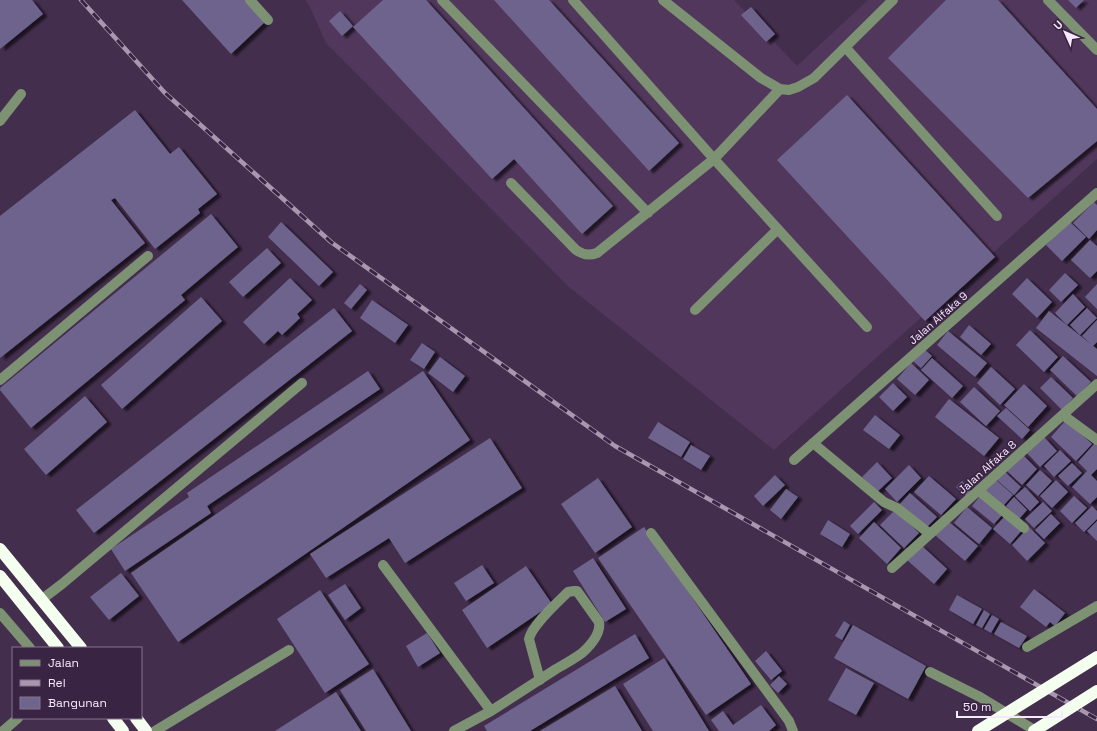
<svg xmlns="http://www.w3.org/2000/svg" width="1097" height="731" viewBox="0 0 1097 731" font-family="'Space Grotesk',sans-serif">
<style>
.built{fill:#51375c}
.building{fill:#6e648c;filter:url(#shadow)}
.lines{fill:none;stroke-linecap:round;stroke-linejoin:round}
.minor{stroke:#7d9173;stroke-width:10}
.highway{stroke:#f5fff0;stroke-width:12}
.rail-casing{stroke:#a997b0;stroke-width:4.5}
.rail{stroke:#3a2443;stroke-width:3;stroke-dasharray:9;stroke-linecap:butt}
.highway-bridge{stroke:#f5fff0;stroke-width:12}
.labels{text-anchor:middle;stroke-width:3.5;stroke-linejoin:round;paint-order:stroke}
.street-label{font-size:11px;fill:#f7e9fd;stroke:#3a2443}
</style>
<defs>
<filter id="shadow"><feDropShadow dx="4.5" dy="2.5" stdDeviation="1" flood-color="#0009"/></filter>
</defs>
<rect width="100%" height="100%" fill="#442e4e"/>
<path class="built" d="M305 0H734L797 66 868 0H1097V159L774 450 569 287 326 43 309 5Z"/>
<path class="building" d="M0 0H32L43 14 0 49Z
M182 0H246L266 21 231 54Z
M383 0H426L613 206 582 234 514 159 492 179 353 27Z
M494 0H549L679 143 649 171Z
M946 0H998L1097 109V141L1028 198 888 58Z
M1068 0H1084L1076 8Z
M751 7 775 34 766 42 741 15Z
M340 11 353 26 342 36 329 21Z
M847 95 995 257 925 321 777 160Z
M135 110 170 154 179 147 217 194 198 209 200 213 155 249 115 198 111 200 145 243 0 358V216Z
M1094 202 1097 205V230L1089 239 1073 223Z
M211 214 238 247 181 295 185 300 31 428 0 390V388Z
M1069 221 1086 237 1062 261 1046 245Z
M281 222 333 272 319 286 268 237Z
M1090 240 1097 246V271L1090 278 1071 260Z
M267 248 281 263 243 297 229 282Z
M1065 273 1078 285 1061 302 1049 290Z
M290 278 312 300 297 314 300 318 282 335 278 331 264 344 243 322Z
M1027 278 1052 302 1037 318 1012 294Z
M360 284 367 290 351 309 344 303Z
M1097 284V309L1085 297Z
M1073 294 1085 307 1067 325 1055 313Z
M201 297 222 321 122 409 101 385Z
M372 300 408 325 395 343 360 318Z
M334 308 352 331 94 533 76 510Z
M1087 308 1097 318 1080 335 1070 325Z
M1049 311 1097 349V376L1036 328Z
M1097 320V342L1093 346 1082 336Z
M969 325 991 344 981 355 960 337Z
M1030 330 1058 357 1044 372 1016 345Z
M948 331 987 363 975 377 937 345Z
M422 343 435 352 424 369 410 360Z
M924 349 932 356 921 368 913 361Z
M1063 356 1091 382 1077 396 1050 370Z
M440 357 465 376 453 392 428 373Z
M932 358 963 386 952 398 921 370Z
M911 363 929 380 915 395 897 379Z
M991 367 1015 389 1000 405 977 383Z
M368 371 380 389 207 506 211 513 125 571 111 549 189 497 187 493Z
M423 371 470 440 178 642 131 573Z
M1051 377 1073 398 1062 410 1040 388Z
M893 383 907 397 893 411 879 397Z
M1024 384 1047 406 1028 427 1004 405Z
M974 387 1000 411 986 426 960 402Z
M85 396 107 422 46 475 24 449Z
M949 399 999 438 984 456 935 417Z
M1006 408 1030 430 1022 439 997 416Z
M875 415 900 435 889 449 863 430Z
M1066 420 1092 444 1076 461 1051 437Z
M658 422 690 442 681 457 648 438Z
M1044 437 1057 451 1040 467 1027 453Z
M490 438 522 488 405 563 389 538 326 578 310 554Z
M1095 443 1097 445V469L1091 475 1097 481V497L1090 504 1072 487 1087 471 1078 462Z
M691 445 710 456 701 470 683 459Z
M1060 450 1071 461 1054 477 1044 466Z
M1022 454 1037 469 1022 485 1007 471Z
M877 462 892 478 877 492 862 477Z
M1072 463 1082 473 1068 486 1058 476Z
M909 465 921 478 897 502 885 489Z
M1040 470 1052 481 1038 496 1026 485Z
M1004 471 1021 487 1014 495 997 480Z
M775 475 785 485 763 506 754 496Z
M929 476 956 499 941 515 914 492Z
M598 478 632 527 595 553 561 504Z
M995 479 1013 495 1003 506 985 490Z
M1056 480 1068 492 1052 508 1040 496Z
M962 481 971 490 966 496 956 487Z
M1025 487 1039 502 1030 511 1015 496Z
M786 489 798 497 781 519 770 510Z
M910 493 937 517 925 529 899 505Z
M980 496 1003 514 994 524 972 506Z
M1074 496 1087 508 1072 523 1060 511Z
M1014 497 1027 510 1019 519 1006 506Z
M874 502 882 510 858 534 850 526Z
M1043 502 1052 511 1034 528 1025 519Z
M1092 506 1097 511V519L1084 532 1075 523Z
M967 507 992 528 979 544 954 523Z
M895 510 919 533 904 548 880 525Z
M1051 514 1060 523 1044 539 1035 530Z
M1006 515 1022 530 1010 544 993 529Z
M828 520 850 534 842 547 820 534Z
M948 521 978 546 965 561 935 535Z
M1097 521V541L1087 531Z
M874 522 901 548 887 564 859 538Z
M644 527 751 684 706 715 598 558Z
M1029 527 1045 543 1027 561 1012 545Z
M921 545 947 569 934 584 907 560Z
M593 558 626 609 605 622 573 571Z
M482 565 494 583 466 601 454 583Z
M526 566 552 604 487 648 462 610Z
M121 573 139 596 109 620 90 597Z
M345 584 361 608 345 620 328 595Z
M1034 589 1065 613 1055 626 1050 622 1046 627 1020 607Z
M320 590 369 664 325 693 277 619Z
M957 595 982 609 973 624 949 610Z
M984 610 990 614 982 628 976 625Z
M992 615 999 619 991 633 984 629Z
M844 621 850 625 842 640 835 636Z
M1001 622 1027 636 1019 648 994 634Z
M853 625 926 666 908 699 834 658Z
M427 633 440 653 418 667 406 646Z
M635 634 649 658 530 731H487L484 726Z
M766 651 782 671 771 680 755 661Z
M664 658 709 731H653L623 684Z
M846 668 874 683 856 715 828 700Z
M373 669 411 731H366L340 690Z
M779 676 787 684 778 693 770 685Z
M615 686 642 731H540Z
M336 692 361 731H275Z
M761 705 776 725 769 731H719L711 720 723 711 733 725Z"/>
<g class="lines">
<path class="minor" d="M250 0 268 20
M442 0 648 213
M573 0 714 159 867 327
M663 0 761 78 780 89 789 90 798 87 814 78 893 0
M1048 0 1097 50
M846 48 997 216
M0 121 21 94
M511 183 576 250C583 255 589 256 597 253L714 159 780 89
M695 310 778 229
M0 380 148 256
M1063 415 1097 440
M813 443 872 492 884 502 897 508 930 534
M794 460 1097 193
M979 491 1024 528
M651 533 789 721 793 731
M383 565 491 711 454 731
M892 568 1097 384
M41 600 62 584 302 383
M0 613 30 648
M1027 647 1097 606
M930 672 980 697 1036 731
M491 711C513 697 534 683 556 669 565 664 574 659 582 653 591 645 601 634 599 622L577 591H574L568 592C557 603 532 625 529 639L540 680
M3 731 18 718
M155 731 289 650"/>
<path class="highway" d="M0 549 81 648
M0 576 58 648
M113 718 123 731
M136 718 146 731"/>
<defs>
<path id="rail" d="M81 0 165 93 331 242 615 446 1097 719"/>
</defs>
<use href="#rail" class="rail-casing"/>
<use href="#rail" class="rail"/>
<path class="highway-bridge" d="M978 731 1097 657
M1034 731 1097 691"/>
</g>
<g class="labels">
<g class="street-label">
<text transform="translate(938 318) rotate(-41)" y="4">Jalan Alfaka 9</text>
<text transform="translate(987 467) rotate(-42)" y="4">Jalan Alfaka 8</text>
</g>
</g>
<rect x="12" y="647" width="130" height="72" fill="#3a2443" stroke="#86738d"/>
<rect x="20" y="660" width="20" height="6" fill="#7d9173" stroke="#86738d"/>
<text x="48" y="667" font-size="12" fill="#f7e9fd">Jalan</text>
<rect x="20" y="680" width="20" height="6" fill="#a997b0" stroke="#86738d"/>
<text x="48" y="687" font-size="12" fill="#f7e9fd">Rel</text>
<rect x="20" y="697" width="20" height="12" fill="#6e648c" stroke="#86738d"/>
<text x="48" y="707" font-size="12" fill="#f7e9fd">Bangunan</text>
<g transform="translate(1065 32) rotate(315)" stroke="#3a2443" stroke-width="3" paint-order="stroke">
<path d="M0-3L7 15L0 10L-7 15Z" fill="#f7e9fd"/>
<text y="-6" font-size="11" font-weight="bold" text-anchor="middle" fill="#f7e9fd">U</text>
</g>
<path d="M957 711v6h105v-6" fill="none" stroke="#f7e9fd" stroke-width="2"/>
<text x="963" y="711" font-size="12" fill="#f7e9fd" stroke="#3a2443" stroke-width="3" paint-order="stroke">50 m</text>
</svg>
